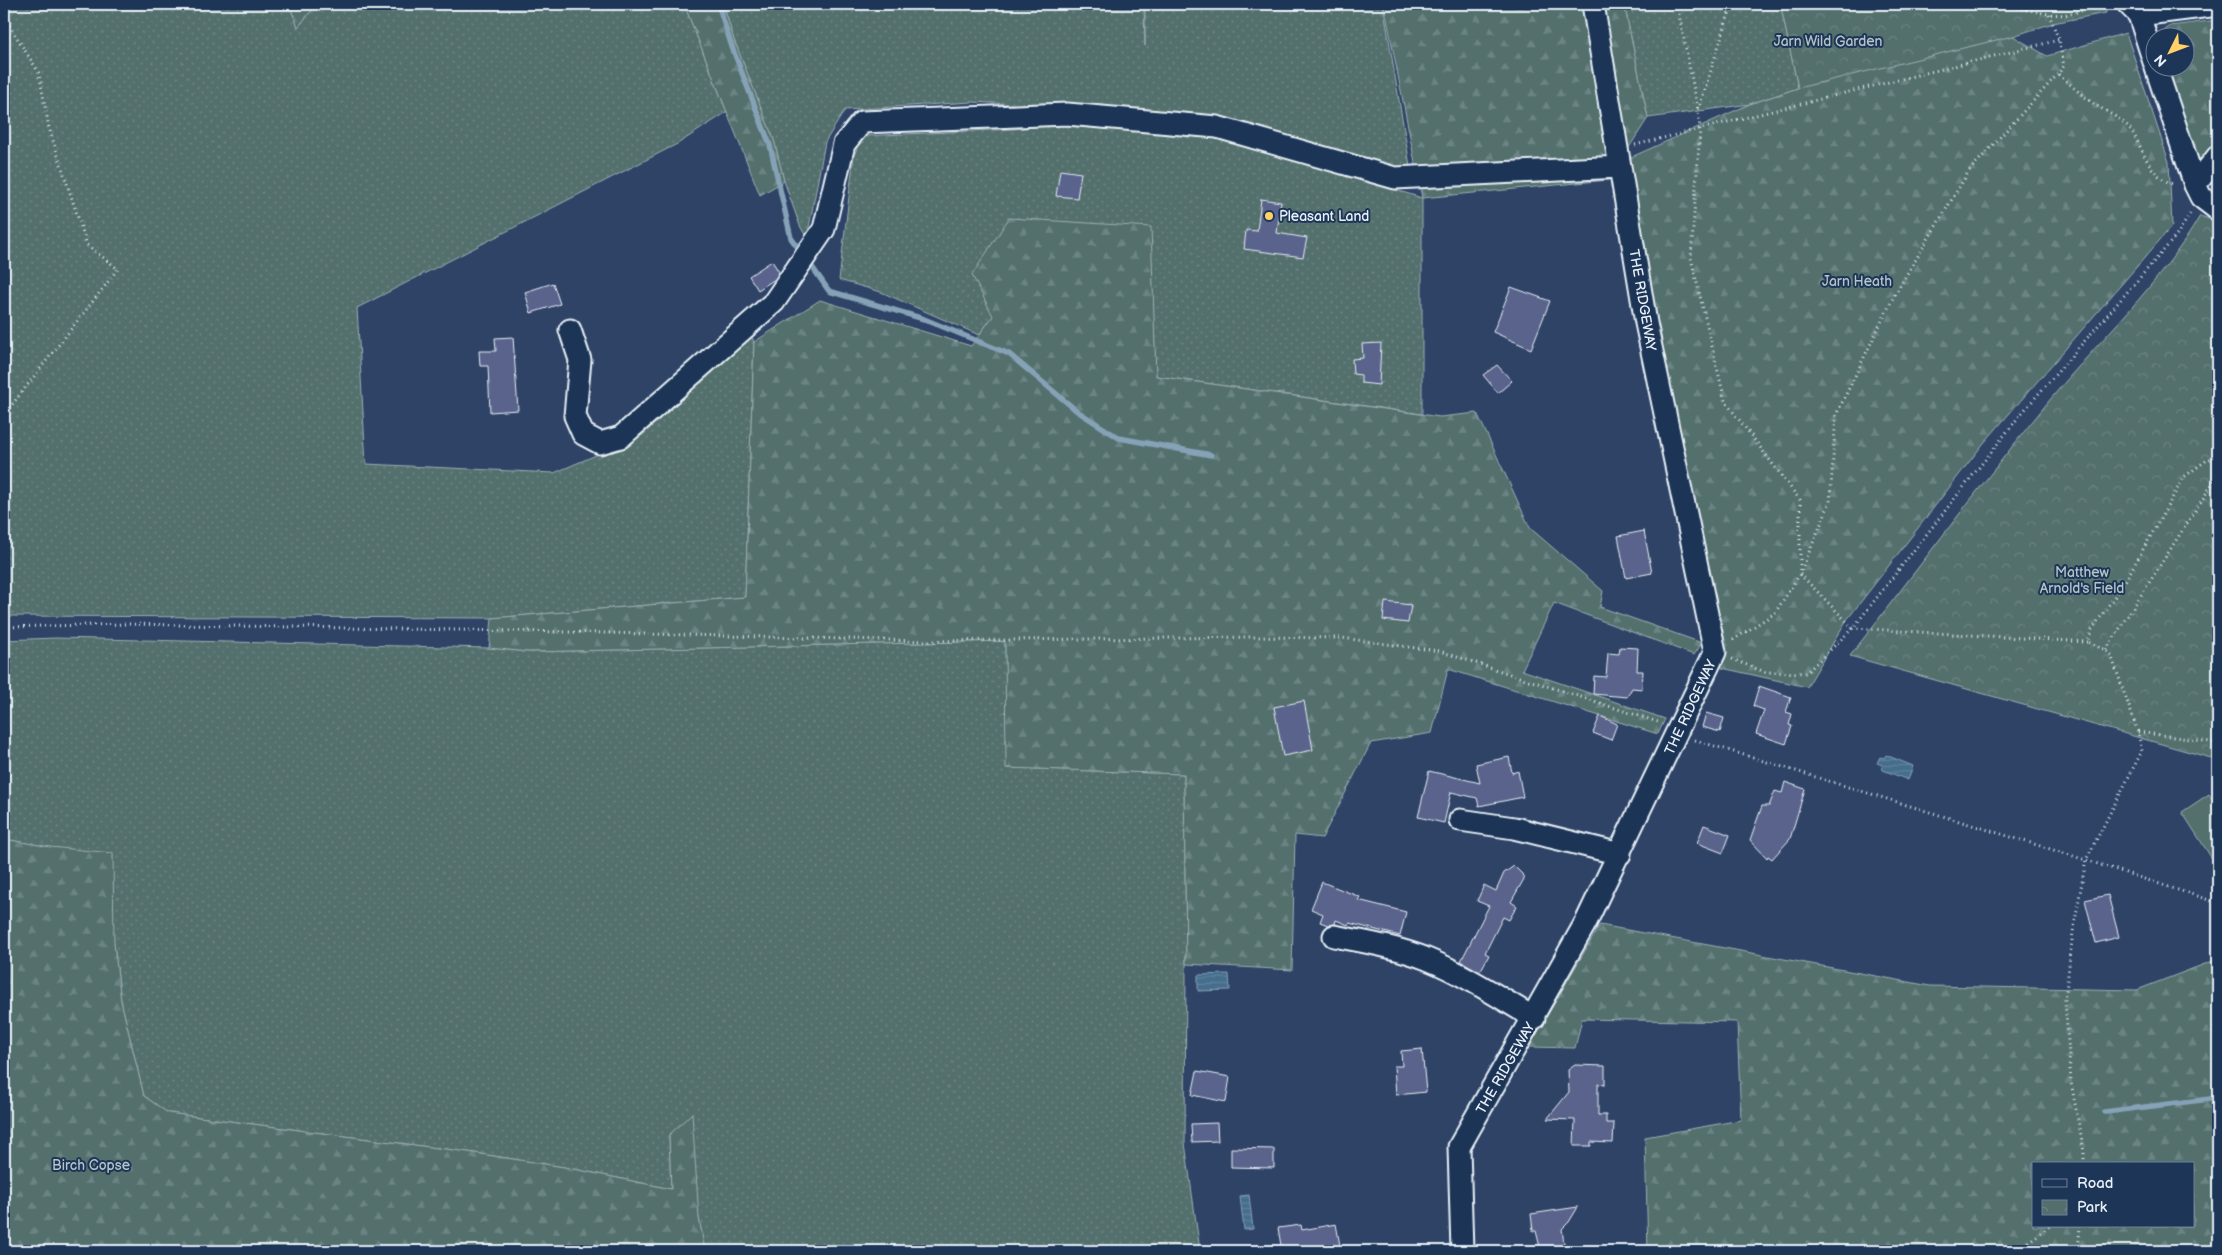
<svg xmlns="http://www.w3.org/2000/svg" width="2222" height="1255" viewBox="0 0 2222 1255" font-family="'Balsamiq Sans',sans-serif">
<style>
.grass{fill:url(#grass-dots);stroke:#9eb0b2}
.forest{fill:url(#forest-firs);stroke:#9eb0b2;fill-rule:evenodd}
.park{fill:url(#park-crowns);stroke:#9eb0b2}
.pitch{fill:#536f6d;stroke:#9eb0b2}
.water{fill:url(#water-rules);stroke:#86a2b7}
.lines{fill:none;stroke-linecap:round;stroke-linejoin:round}
.stream{stroke:#86a2b7;stroke-width:5.5}
.building{fill:#5a648b;stroke:#e8f1f8}
.minor-casing{stroke:#e8f1f8;stroke-width:25}
.path{stroke:#e8f1f8;stroke-width:3;stroke-dasharray:1 4;stroke-linecap:butt}
.minor{stroke:#1d3557;stroke-width:21}
.poi-dot{fill:#ffd166;stroke:#1d3557;stroke-width:2}
.labels{text-anchor:middle;stroke-width:4;stroke-linejoin:round;paint-order:stroke}
.park-label{font-size:14px;fill:#b4c4c7;stroke:#1d3557}
.poi-label{font-size:14px;fill:#e8f1f8;stroke:#1d3557;text-anchor:start}
.street-label{font-size:14px;fill:#e8f1f8;stroke:#1d3557}
</style>
<defs>
<pattern id="grass-dots" width="8" height="8" patternUnits="userSpaceOnUse" patternTransform="scale(1.25)"><rect width="8" height="8" fill="#536f6d"/><path d="M2 2h.1M6 6h.1" fill="none" stroke="#6c8483" stroke-width="1.8" stroke-linecap="round"/></pattern>
<pattern id="forest-firs" width="22" height="20" patternUnits="userSpaceOnUse" patternTransform="scale(1.25)"><rect width="22" height="20" fill="#536f6d"/><path d="M5 1l3.5 6h-7zM16 11l3.5 6h-7z" fill="#6c8483"/></pattern>
<pattern id="park-crowns" width="20" height="18" patternUnits="userSpaceOnUse" patternTransform="scale(1.25)"><rect width="20" height="18" fill="#536f6d"/><path d="M2 6a3 3 0 1 1 6 0M12 15a3 3 0 1 1 6 0" fill="none" stroke="#6c8483"/></pattern>
<pattern id="water-rules" width="6" height="5" patternUnits="userSpaceOnUse" patternTransform="scale(1.25)"><rect width="6" height="5" fill="#446d8c"/><path d="M0 2.5h6" fill="none" stroke="#5f829d"/></pattern>
</defs>
<rect width="100%" height="100%" fill="#2f4367"/>
<filter id="ink" filterUnits="userSpaceOnUse"><feTurbulence type="fractalNoise" baseFrequency=".02" numOctaves="2"/><feDisplacementMap in="SourceGraphic" scale="10" xChannelSelector="R" yChannelSelector="G"/><feConvolveMatrix kernelMatrix="1 2 1 2 8 2 1 2 1" color-interpolation-filters="sRGB"/></filter>
<g filter="url(#ink)">
<path class="grass" d="M4 4H289L298 27 317 4H684L727 112 679 143 357 308 366 464 554 473 643 435 750 332 754 342 745 597 492 618 4 616Z
M723 4H1144L1145 46V4H1383L1411 172 1144 111 972 102 845 110 825 142 807 238 800 226 784 181 774 140 734 40Z
M1624 4H1782V12L1798 88 1750 104 1648 118Z
M1082 122 1216 135 1422 198V414L1156 376 1150 227 993 316 979 335 881 292 839 280 854 155 863 136 1014 129Z
M55 638 489 648 528 652 1005 641 1007 768 1184 774 1186 964 1185 1143 1200 1251H705L699 1218 669 1135 671 1189 564 1167 468 1152 168 1113 144 1096 121 1001 114 944 50 847 4 839V640Z"/>
<path class="forest" d="M289 4H317L298 27Z
M684 4H723L734 40 774 140 784 181 760 195Z
M1384 4H1624L1648 118 1608 180 1422 198Z
M1782 4 2013 36 2047 56 2126 33 2169 162 2172 226 1983 444 1846 621 1807 687 1722 668 1627 159 1750 104 1798 88Z
M2218 20V138L2203 158 2190 159 2166 68H2184V38L2159 37 2158 36 2170 26Z
M1009 218 1151 227 1156 376 1440 417 1477 413 1530 528 1603 591 1600 607 1702 643 1694 655 1554 603 1522 670 1665 719 1658 734 1448 669 1432 733 1371 743 1322 838 1295 835 1292 970 1186 964 1184 774 1006 768 1005 641 528 652 489 648 492 618 745 597 754 342 820 300 971 346 993 316 972 275Z
M4 839 50 847 113 853 114 944 121 1001 144 1096 168 1113 468 1152 564 1167 671 1189 669 1135 692 1113 699 1218 705 1251H4Z
M1600 925 1930 986 2137 990 2218 959V1251L2214 1246 2186 1251H1648L1645 1137 1741 1120 1737 1022 1582 1019 1575 1048 1529 1047ZM2033 1164H2193V1226H2033Z"/>
<path class="park" d="M1782 4H2105L2106 13 2053 23 2013 36 1798 88 1782 12Z
M2200 216 2218 222V760L1850 656C1916 571 1981 484 2049 401 2099 340 2160 285 2200 216Z"/>
<path class="pitch" d="M2209 794 2218 809V868L2182 812Z"/>
<path class="water" d="M1886 755 1913 766 1908 780 1883 770 1882 765 1877 763 1880 757 1884 758Z
M1229 974 1230 990 1198 991V975Z
M1249 1195 1253 1229 1244 1230 1240 1196Z"/>
<g class="lines">
<path class="stream" d="M718 4 732 47 770 145 791 238 802 253
M808 261 829 291 924 319 1009 354 1077 411 1119 438 1211 455
M2104 1112 2218 1098"/>
</g>
<path class="building" d="M1060 170 1081 173 1077 198 1056 196Z
M1261 199 1281 202 1277 233 1307 238 1303 257 1244 249 1246 230 1257 231Z
M772 261 779 272 775 279 758 290 749 276Z
M553 283 560 304 531 313 525 292Z
M1511 287 1550 301 1531 349 1493 332Z
M513 337 518 410 490 412 488 366H480L479 351H496L495 338Z
M1381 343 1379 385 1361 383V375L1353 374 1352 359 1363 358 1362 344Z
M1497 365 1512 381 1498 393 1483 375Z
M1644 531 1652 573 1626 578 1618 536Z
M1385 602 1411 605 1408 623 1383 620Z
M1620 647 1638 648 1637 671H1643L1642 689 1632 688 1627 697 1593 694 1594 676 1606 677 1608 653 1619 654Z
M1759 686 1791 697 1786 712 1792 714 1789 725 1792 726 1786 744 1756 734 1764 710 1753 706Z
M1304 701 1313 750 1283 756 1274 707Z
M1706 713 1724 718 1720 732 1702 727Z
M1600 716 1617 724 1611 740 1593 733Z
M1509 757 1512 773 1518 771 1523 797 1479 806 1477 798 1451 792 1444 823 1418 817 1429 771 1480 783 1476 764Z
M1785 782 1805 789 1790 839 1772 859 1768 856 1767 858 1750 840 1762 806H1769L1775 791 1782 793Z
M1704 825 1730 835 1723 853 1697 843Z
M1514 866 1522 874 1524 879 1511 902 1517 906 1509 920 1503 917 1485 953 1489 955 1481 970 1475 969 1461 961 1489 906 1477 901 1484 885 1496 891 1504 873Z
M1322 882 1360 897 1358 900 1406 912 1400 936 1349 923 1348 925 1336 920 1335 924 1328 925 1320 922 1323 914 1311 909Z
M2108 895 2119 937 2096 943 2085 900Z
M1422 1049 1426 1092 1396 1095 1394 1066H1402L1401 1051Z
M1575 1065 1605 1066V1085L1598 1084V1115H1606V1123H1614L1613 1143 1591 1142V1146H1574L1575 1120 1547 1119 1569 1092 1568 1070Z
M1197 1071 1230 1077 1226 1102 1192 1095Z
M1217 1123 1218 1141 1192 1142 1191 1124Z
M1231 1148 1274 1149V1168L1231 1167Z
M1578 1207 1569 1222 1562 1229 1565 1251H1541L1536 1231H1533L1531 1214Z
M1336 1224 1341 1251H1282L1278 1228 1301 1225 1302 1230Z"/>
<g class="lines">
<defs>
<path id="minor" d="M2128 4 2139 15 2154 62
M2139 15 2218 5
M2156 68 2195 185 2201 197 2218 210
M2195 185 2218 156
M570 330 580 360 575 416 583 434 600 443 621 437 774 302 824 229 844 144 862 122 1067 114 1217 127 1395 178 1620 167
M1460 820 1514 828 1620 854
M1334 936C1365 942 1397 947 1427 959 1464 974 1499 997 1534 1018
M1462 1251 1459 1147 1586 922 1715 652 1646 323 1593 4"/>
</defs>
<use href="#minor" class="minor-casing"/>
<path class="path" d="M1677 4 1698 110
M1732 4 1698 111 1700 129 1691 258 1725 401 1800 500V574L1853 628 2088 642
M1997 4 2049 14 2064 15 2110 4
M2025 4 2026 10
M2049 14 2059 40 2064 66 2058 74C2069 83 2079 93 2090 101 2103 111 2121 117 2131 130 2145 152 2148 176 2175 185
M4 17 39 73 49 128 87 245 118 269 4 415
M1635 145 2059 40
M2214 227 2217 252 2218 361
M4 627 126 624 568 632 928 641 1253 637 1342 638 1439 651 1661 723
M1733 640 1775 613 1800 574 1830 502 1836 415 1895 294 1969 171 2058 74
M2106 650 2216 478
M1732 659 1765 672 1806 673 1853 628 2021 414 2177 235 2190 214
M2138 732 2218 743
M1695 740 2086 860 2218 903
M2084 1164V1152L2071 1082 2065 1000 2073 932 2086 860 2142 751 2138 732 2111 655 2106 650 2088 642 2091 631 2124 583 2184 477 2207 460 2218 457
M2016 1251 2050 1226
M2078 1251 2080 1226"/>
<use href="#minor" class="minor"/>
</g>
</g>
<circle class="poi-dot" cx="1269" cy="216" r="5"/>
<g class="labels">
<g class="park-label">
<text x="1828" y="46">Jarn Wild Garden</text>
<text x="1857" y="286">Jarn Heath</text>
<text x="2082" y="577">Matthew<tspan x="2082" dy="16">Arnold's Field</tspan></text>
<text x="91" y="1170">Birch Copse</text>
</g>
<g class="poi-label">
<text x="1279" y="221">Pleasant Land</text>
</g>
<g class="street-label">
<text transform="translate(1643 300) rotate(80)" y="5">THE RIDGEWAY</text>
<text transform="translate(1690 707) rotate(-65)" y="5">THE RIDGEWAY</text>
<text transform="translate(1505 1068) rotate(-60)" y="5">THE RIDGEWAY</text>
</g>
</g>
<rect width="2222" height="1255" fill="none" stroke="#1d3557" stroke-width="20"/>
<rect x="10" y="10" width="2202" height="1235" fill="none" stroke="#e8f1f8" stroke-width="2" filter="url(#ink)"/>
<rect x="2032" y="1162" width="162" height="65" fill="#1d3557" stroke="#6e8097"/>
<rect x="2042" y="1179" width="25" height="8" fill="#1d3557" stroke="#6e8097"/>
<text x="2077" y="1188" font-size="15" fill="#e8f1f8">Road</text>
<rect x="2042" y="1200" width="25" height="15" fill="url(#park-crowns)" stroke="#6e8097"/>
<text x="2077" y="1212" font-size="15" fill="#e8f1f8">Park</text>
<g transform="translate(2170 52) rotate(228)"><circle r="24" fill="#1d3557" stroke="#6e8097"/>
<path d="M0-4L9 19L0 12L-9 19Z" fill="#ffd166"/>
<text y="-8" font-size="14" font-weight="bold" text-anchor="middle" fill="#e8f1f8">N</text>
</g>
</svg>
